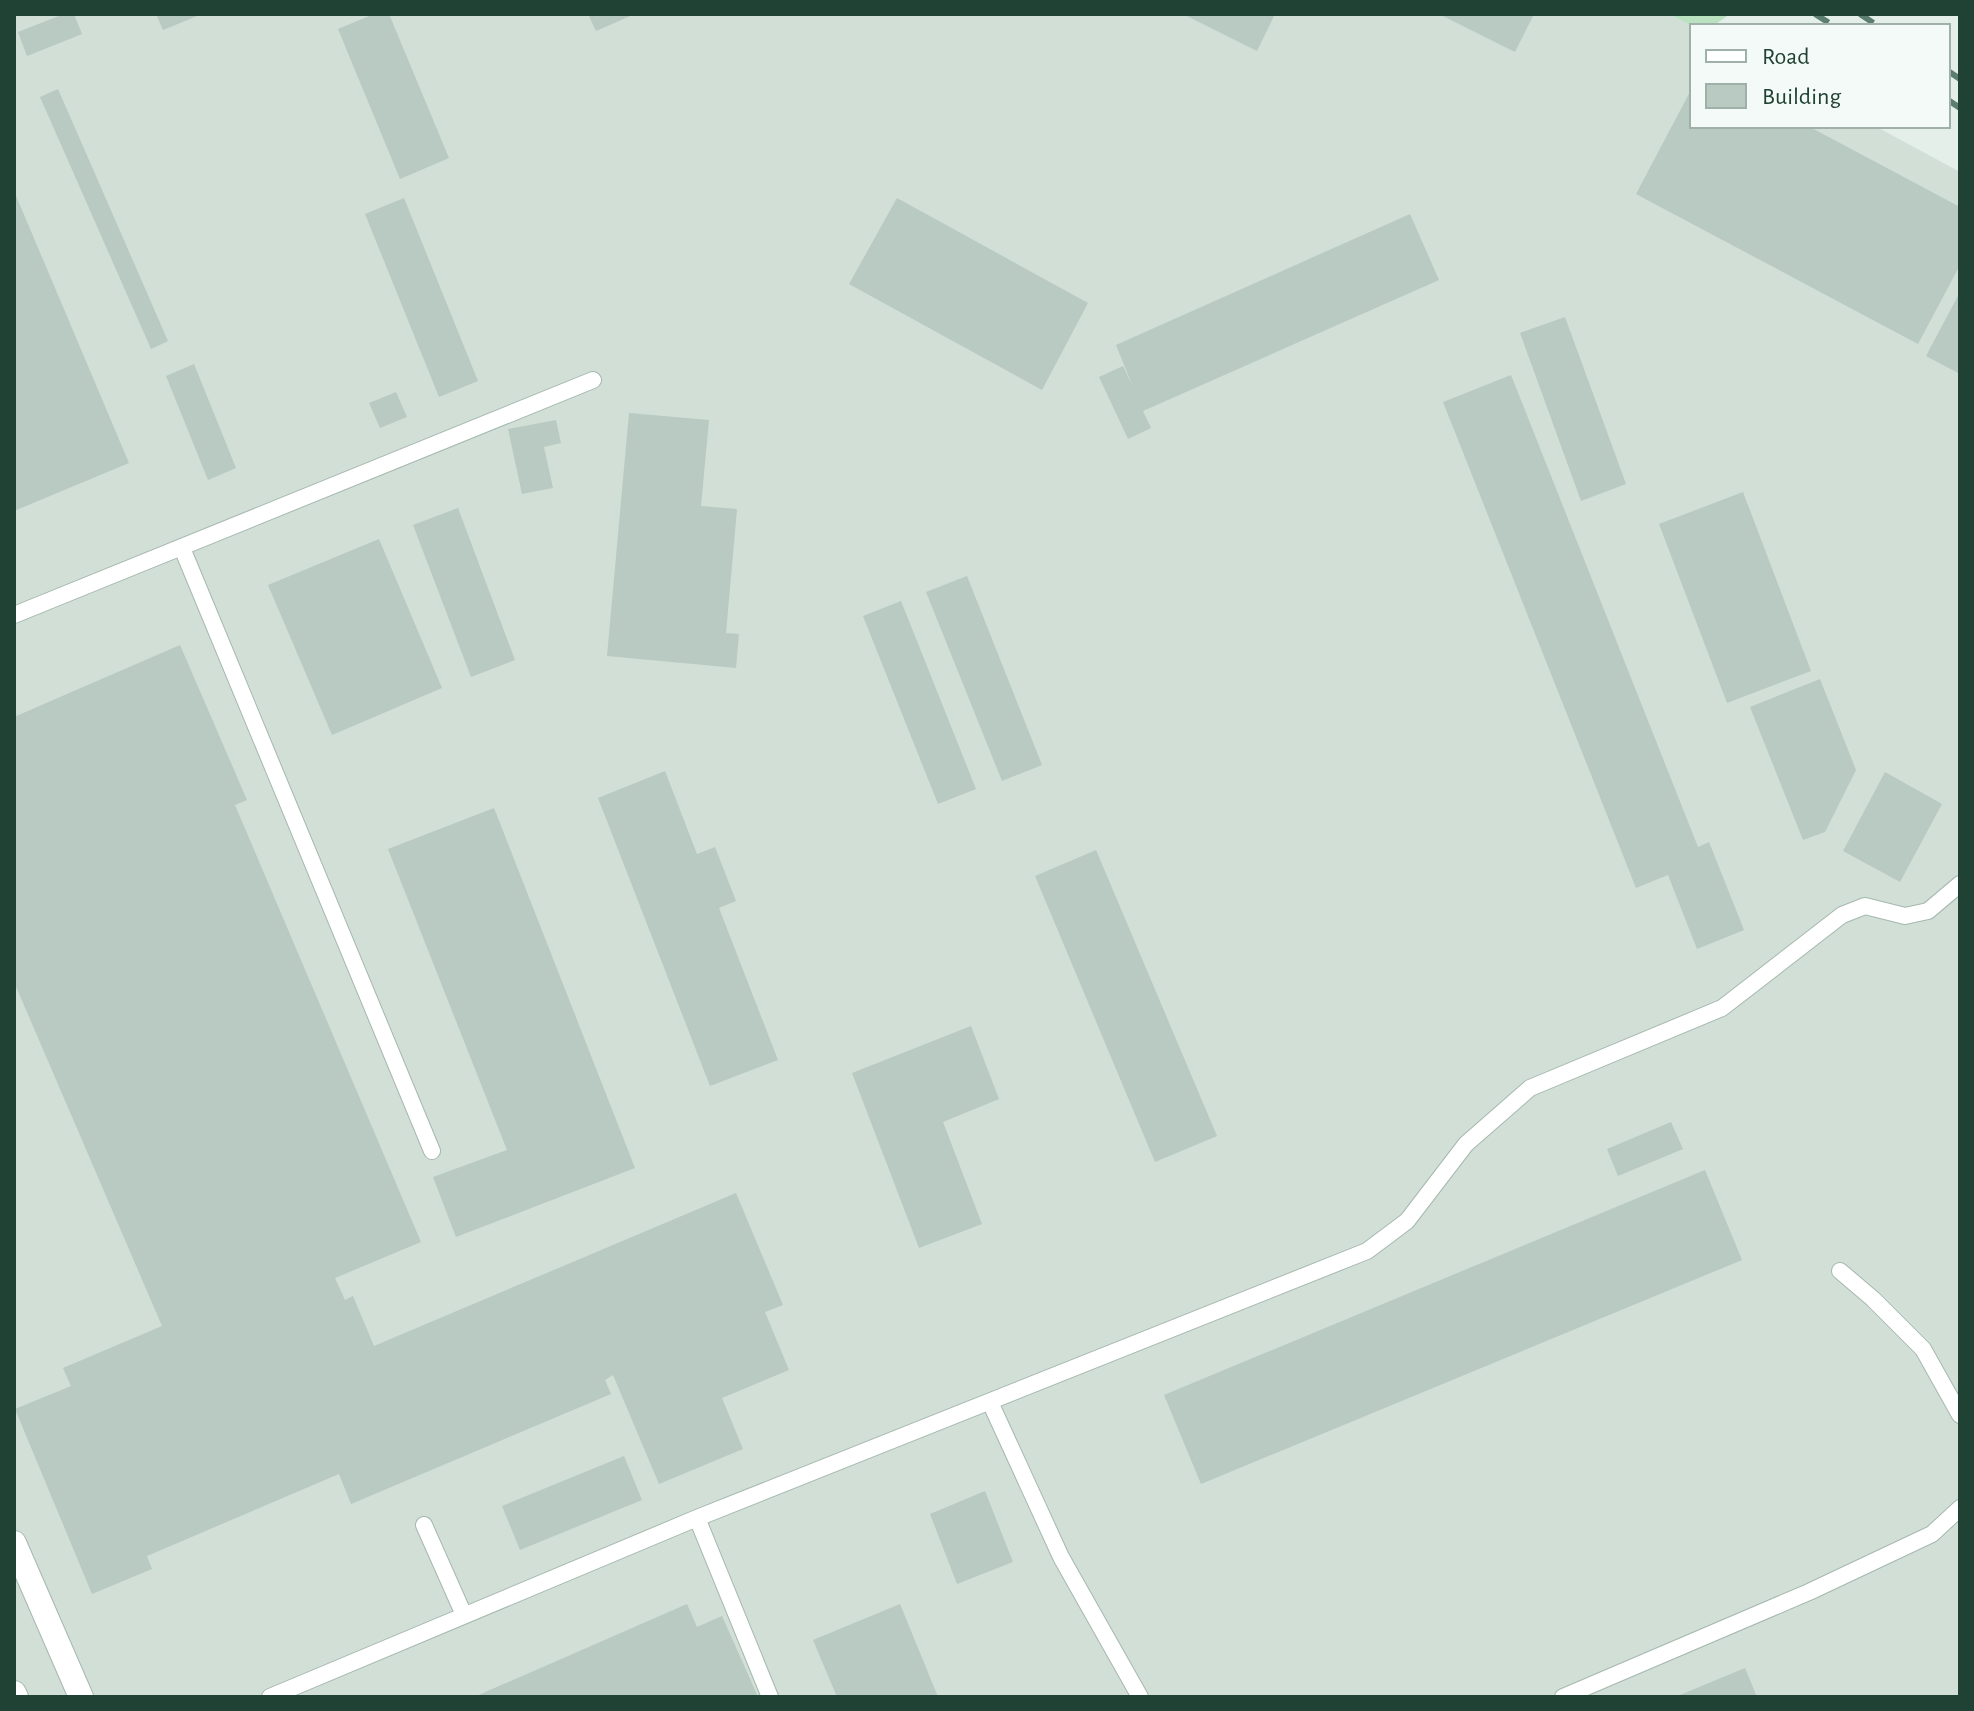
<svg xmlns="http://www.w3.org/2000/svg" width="1974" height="1711" viewBox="0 0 1974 1711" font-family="'Alegreya Sans',sans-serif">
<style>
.built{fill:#d1dfd7}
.green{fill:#bae2c0}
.building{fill:#b8cac1}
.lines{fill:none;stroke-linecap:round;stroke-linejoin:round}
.lane-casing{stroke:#a5b8af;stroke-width:18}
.street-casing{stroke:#a5b8af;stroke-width:26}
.secondary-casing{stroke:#a0bcaf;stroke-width:26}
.lane{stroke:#fff;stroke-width:16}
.street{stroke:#fff;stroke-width:24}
.secondary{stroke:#fff;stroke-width:24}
.rail{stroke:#5b7e71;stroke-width:6;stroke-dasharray:16 8;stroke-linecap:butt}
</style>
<rect width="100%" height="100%" fill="#e3efe8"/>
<path class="built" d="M14 14H1669L1692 26V126H1875L1960 172V1697H14Z"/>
<path class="green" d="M1669 14H1730L1713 26H1692Z"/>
<path class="building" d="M64 14H74L82 34 27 56 18 32Z
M156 14H202L163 30Z
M374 14H389L449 158 400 179 338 29Z
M588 14H635L596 31Z
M1183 14H1275L1257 51Z
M1439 14H1534L1515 52Z
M1692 88V126H1808L1960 207V265L1918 344 1636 194Z
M58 89 168 341 151 349 40 97Z
M14 191 129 463 14 511Z
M404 198 478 381 439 397 365 214Z
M897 198 1088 303 1042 390 849 284Z
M1410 214 1439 280 1143 411 1151 428 1128 439 1099 377 1123 366 1133 387 1116 345Z
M1960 292V374L1926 356Z
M1565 317 1626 484 1581 501 1520 333Z
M194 364 236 468 208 480 166 376Z
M1511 375 1698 847 1709 842 1744 930 1697 949 1668 875 1636 888 1443 402Z
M396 392 407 417 380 428 369 403Z
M629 413 709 420 701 506 737 509 726 633 739 634 736 668 607 656Z
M556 420 561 443 544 447 553 488 522 494 508 429Z
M1743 492 1811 671 1727 703 1659 524Z
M458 508 515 660 471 677 413 525Z
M379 539 442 688 332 735 268 585Z
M967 576 1042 765 1002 781 926 592Z
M901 601 976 789 938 804 863 616Z
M180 645 247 800 235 805 421 1242 335 1278 345 1300 353 1296 374 1346 736 1193 783 1305 765 1312 789 1370 722 1398 743 1449 659 1484 613 1375 605 1380 611 1394 351 1504 339 1474 147 1556 152 1569 92 1594 15 1409 71 1386 63 1368 162 1326 14 982V717Z
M1820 679 1856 770 1825 832 1803 840 1750 707Z
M665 771 697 854 715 847 736 901 719 908 778 1060 710 1086 598 798Z
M1885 772 1942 804 1900 882 1843 851Z
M494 808 635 1168 456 1237 433 1177 507 1150 388 849Z
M1096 850 1217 1136 1155 1162 1035 876Z
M971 1026 999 1099 943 1122 982 1224 919 1248 852 1073Z
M1671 1122 1683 1149 1618 1176 1607 1149Z
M1705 1170 1742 1260 1201 1484 1164 1395Z
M624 1456 642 1500 520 1550 502 1506Z
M985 1491 1013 1562 957 1584 930 1514Z
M687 1604 697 1627 722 1616 758 1697H474Z
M900 1604 938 1697H837L813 1640Z
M1745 1668 1757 1697H1675Z"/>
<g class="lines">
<defs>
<path id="lane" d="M182 548 432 1151
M14 615 593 380
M1840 1271 1873 1299 1923 1349 1960 1415
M990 1402 1061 1557 1140 1697
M697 1518 770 1697
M424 1525 464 1615
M270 1697 697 1518 1367 1251 1407 1221 1466 1144 1530 1088 1722 1008 1842 915 1865 906 1905 916 1928 911 1960 884
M1563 1697 1809 1592 1932 1534 1960 1508"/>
<path id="street" d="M14 1543 81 1697"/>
<path id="secondary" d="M14 1693 16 1697"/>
</defs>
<use href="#lane" class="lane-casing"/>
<use href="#street" class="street-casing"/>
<use href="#secondary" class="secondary-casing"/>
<use href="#lane" class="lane"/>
<use href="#street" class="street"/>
<use href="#secondary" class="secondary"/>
<path class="rail" d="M1815 14 1834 26
M1860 14 1878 26
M1948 71 1960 79
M1948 100 1960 108"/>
</g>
<rect width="1974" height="1711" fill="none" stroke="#204235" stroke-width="32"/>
<rect x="1690" y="24" width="260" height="104" fill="#f4faf7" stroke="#9fb0a9" stroke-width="2"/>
<rect x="1706" y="50" width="40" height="12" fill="#ffffff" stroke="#9fb0a9" stroke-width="2"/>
<text x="1762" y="64" font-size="24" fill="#204235">Road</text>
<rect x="1706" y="84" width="40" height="24" fill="#b8cac1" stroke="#9fb0a9" stroke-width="2"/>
<text x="1762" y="104" font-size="24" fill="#204235">Building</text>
</svg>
